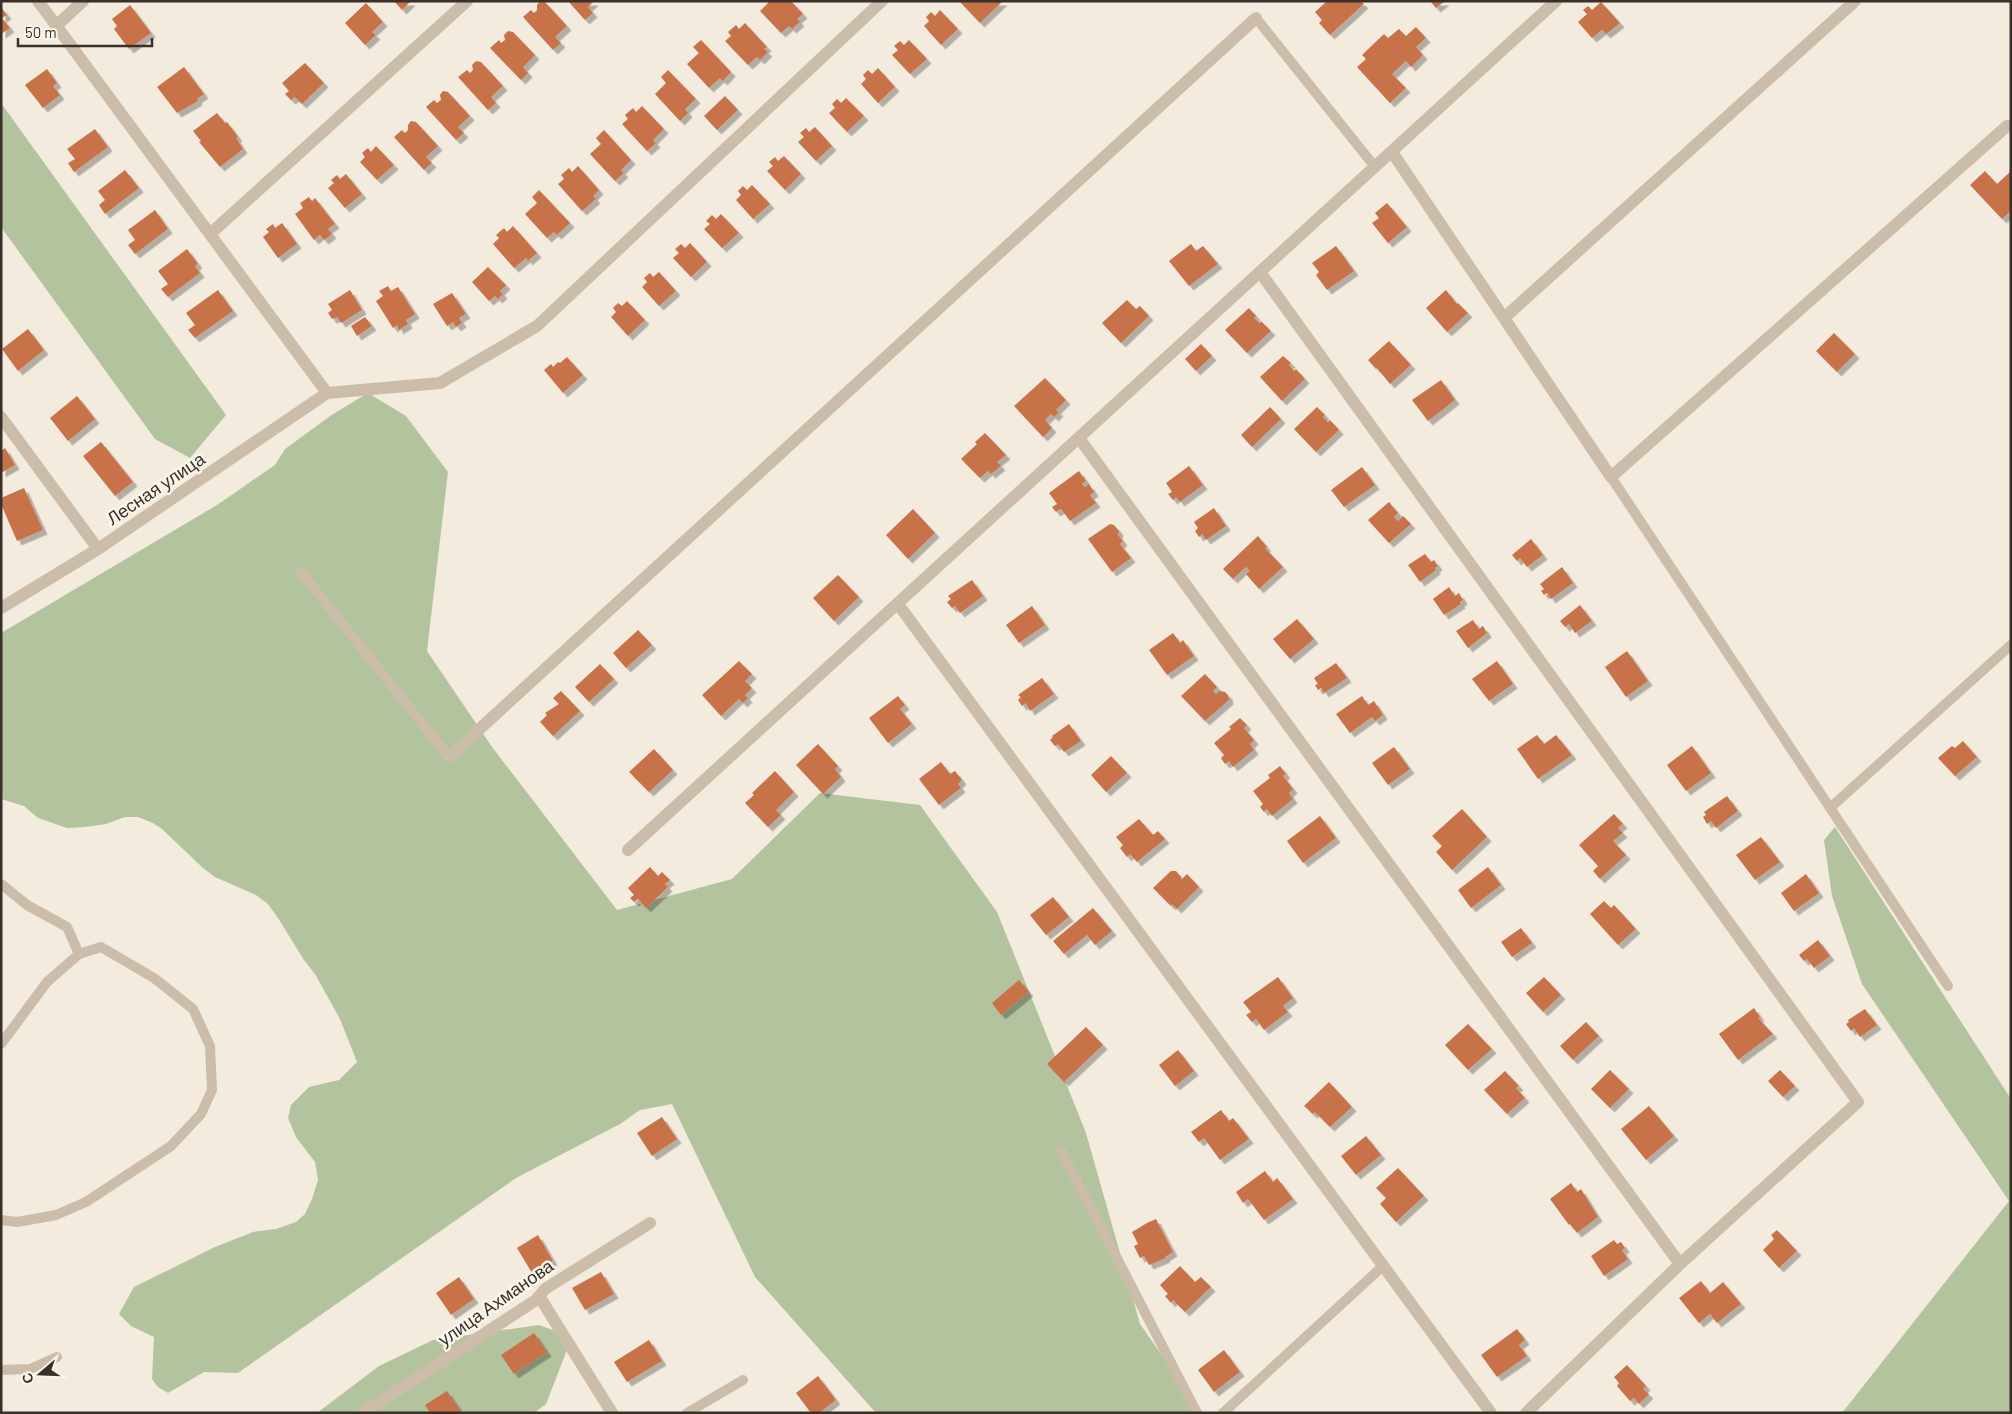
<svg xmlns="http://www.w3.org/2000/svg" width="2012" height="1414" viewBox="0 0 2012 1414" font-family="Barlow,sans-serif">
<style>
.green{fill:#b3c39e}
.building{fill:#c87248;filter:url(#shadow)}
.lines{fill:none;stroke-linecap:round;stroke-linejoin:round}
.service{stroke:#ccbcaa;stroke-width:10}
.minor{stroke:#ccbcaa;stroke-width:12}
.labels{text-anchor:middle;stroke-width:5;stroke-linejoin:round;paint-order:stroke}
.street-label{font-size:18px;fill:#393029;stroke:#faf5eb}
</style>
<defs>
<filter id="shadow"><feDropShadow dx="4.5" dy="4.5" stdDeviation="0" flood-color="#0004"/></filter>
</defs>
<rect width="100%" height="100%" fill="#f3ebde"/>
<path class="green" d="M1 103 226 415 190 458 155 439 1 227Z
M368 393 406 416 448 472 427 651 492 747 617 910 732 879 820 793 920 805 997 912 1086 1133 1140 1324 1202 1413H876L755 1277 672 1104 640 1110 620 1124 516 1178 238 1373 204 1372 168 1393 158 1387 152 1379 154 1337 131 1326 119 1314 134 1287 215 1247 253 1232 276 1229 296 1222 305 1214 312 1199 318 1180 315 1162 296 1137 288 1118 291 1105 309 1087 339 1080 357 1062 340 1019 315 974 304 960 278 918 268 904 256 895 215 877 203 868 162 829 153 823 138 817H125L106 824 85 827 67 828 38 818 24 806 1 799V633L217 505 275 465 285 449 333 414Z
M1835 827 2011 1099V1413H1842L2009 1201 1862 984 1832 896 1824 840Z
M539 1325 572 1337 546 1404 534 1413H317L379 1366 433 1340Z"/>
<path class="building" d="M394 1H411L402 10Z
M540 1 545 2 567 26 555 37 561 43 553 50 523 17 531 10 534 13 537 10V5Z
M568 1H594L588 7 593 13 585 20Z
M770 1H791L803 14 797 19 800 22 792 29 789 26 781 33 760 11Z
M959 1H1003L980 23Z
M1327 1H1361L1364 4 1330 35 1319 23 1322 20 1315 12Z
M1430 1H1445L1436 8Z
M1601 2 1620 23 1606 34 1602 30 1592 38 1578 22 1587 14 1583 10 1588 6 1592 10Z
M366 3 383 22 372 32 376 35 365 45 345 23Z
M130 5 151 33 129 49 114 29 117 26 112 19Z
M1 7 7 15 2 18 10 28 1 34Z
M940 10 958 29 941 45 924 26 929 21 926 17 931 12 935 16Z
M745 23 767 47 764 49 768 52 760 60 757 57 748 65 725 41 731 36 728 32 736 25 739 29Z
M1416 27 1426 38 1416 47 1423 55 1411 67 1406 61 1392 74 1406 88 1390 103 1357 67 1366 59 1362 55 1384 34 1388 38 1399 29 1406 36Z
M508 31 513 32 535 55 523 67 528 73 521 80 490 48 499 40 501 43 505 40 504 35Z
M701 40 731 72 723 81 720 78 709 88 687 64 699 53 693 47Z
M909 40 927 59 910 74 892 55 898 50 894 46 900 41 904 45Z
M476 61 481 62 503 86 491 97 496 103 488 110 458 77 467 70 470 73 473 70 472 65Z
M305 63 324 83 302 104 295 97 291 100 285 94 289 91 282 83Z
M184 67 204 94 197 99 198 101 177 113 157 87Z
M878 68 895 87 878 103 861 84 866 79 863 75 868 70 872 74Z
M47 69 57 83 53 86 60 95 43 108 25 85Z
M668 70 696 99 685 109 688 113 680 121 655 94 666 83 661 77Z
M443 91 448 92 470 116 458 127 464 133 456 140 426 107 434 100 437 103 441 100 440 95Z
M725 96 738 110 717 130 704 116Z
M846 98 864 116 847 132 829 113 835 108 832 104 837 99 841 103Z
M642 106 664 129 653 140 656 143 647 151 622 124 628 119 625 115 633 108 636 112Z
M217 113 225 123 227 122 238 137 236 138 243 149 220 167 199 142 201 141 193 131Z
M411 121 416 122 438 146 426 157 432 163 424 170 394 137 402 130 405 133 408 130V125Z
M815 127 832 146 816 161 798 142 804 137 800 133 806 128 809 132Z
M95 129 108 147 74 172 68 163 75 159 67 149Z
M604 130 631 160 621 170 624 173 615 181 590 154 601 144 596 138Z
M376 146 394 165 377 180 360 162 365 157 362 153 368 148 371 152Z
M784 156 801 174 785 190 767 171 773 166 769 162 775 157 778 161Z
M578 166 599 190 593 196 596 199 582 211 558 184 564 179 561 175 569 168 572 172Z
M125 170 139 188 105 214 99 205 105 200 98 191Z
M1985 171 1997 184 2011 171V211L2002 219 1970 185Z
M346 174 362 194 345 208 328 188 334 183 331 180 337 175 340 179Z
M752 185 770 204 753 219 736 200 741 195 738 191 743 186 747 190Z
M539 190 570 223 557 235 554 232 547 238 525 214 537 203 532 197Z
M309 197 312 201 315 198 335 224 328 229 332 234 324 240 320 235 314 240 295 214 303 208 300 203Z
M1387 203 1407 227 1388 243 1372 223 1379 218 1375 213Z
M155 210 168 229 135 254 128 245 135 240 128 230Z
M721 214 739 233 722 248 704 229 710 224 706 221 712 215 716 219Z
M282 223 297 244 278 258 263 237 269 232 266 229 273 224 275 228Z
M513 226 537 253 528 261 526 258 514 268 493 244 499 238 496 235 504 228 507 232Z
M690 243 707 262 691 277 673 258 679 253 675 249 681 244 685 248Z
M1191 244 1196 251 1203 246 1218 264 1189 286 1169 261Z
M1336 246 1354 271 1327 290 1316 275 1319 272 1312 263Z
M187 249 198 264 195 266 200 273 168 297 161 289 168 284 158 271Z
M488 267 506 285 500 291 503 294 498 299 495 296 489 301 472 282Z
M659 272 676 291 659 306 642 287 647 282 644 278 650 273 653 277Z
M388 286 391 291 398 287 415 314 406 320 408 324 399 330 397 325 393 328 376 301 383 296 379 291Z
M218 290 233 311 195 338 188 330 195 325 186 313Z
M350 290 362 310 341 323 337 317 332 319 328 313 332 310 328 304Z
M1446 290 1457 304 1458 303 1468 313 1447 332 1426 308Z
M452 293 466 314 459 318 462 323 456 327 453 322 447 326 433 304Z
M1127 300 1136 309 1140 306 1149 316 1121 343 1102 323Z
M627 301 645 320 628 336 611 317 616 312 613 308 618 303 622 306Z
M1249 308 1256 316 1254 318 1260 323 1261 321 1271 331 1247 353 1225 330Z
M365 317 372 326 357 336 351 326Z
M28 329 44 350 18 371 2 349Z
M1834 333 1855 354 1837 372 1816 351Z
M1389 341 1411 365 1390 384 1377 368 1376 369 1368 360Z
M1201 344 1212 356 1196 371 1185 359Z
M1283 356 1291 363 1289 365 1294 371 1296 369 1305 379 1282 401 1260 377Z
M567 357 583 375 563 393 544 370 551 364 553 367 558 362 560 363Z
M1045 378 1066 400 1056 410 1059 412 1054 417 1051 414 1045 420 1052 428 1043 437 1014 406Z
M1441 380 1455 400 1428 421 1412 400Z
M77 396 95 419 68 441 50 418Z
M1270 407 1281 419 1252 447 1241 435Z
M1317 407 1325 415 1323 417 1328 422 1330 420 1339 430 1316 452 1294 429Z
M985 433 1006 455 997 462 1001 466 991 474 988 471 980 478 961 459 977 444 975 442Z
M101 442 133 482 115 496 83 456Z
M5 448 15 465 1 473V451Z
M1189 466 1203 485 1180 502 1176 497 1173 500 1168 494 1172 492 1166 483Z
M1362 467 1375 485 1344 507 1331 490Z
M1079 471 1086 481 1082 484 1085 487 1089 484 1094 492 1090 495 1096 503 1070 521 1061 509 1056 512 1052 507 1057 504 1049 493Z
M24 488 43 530 17 541 1 504V498Z
M1389 502 1398 513 1394 517 1398 521 1403 516 1411 524 1389 543 1368 520Z
M1214 508 1226 526 1206 540 1202 534 1199 537 1195 531 1198 528 1194 522Z
M913 509 935 533 908 559 886 535Z
M1110 524 1114 525 1119 531 1118 535 1123 541 1120 544 1131 558 1112 572 1088 539Z
M1258 536 1267 547 1265 548 1283 567 1259 589 1246 574 1250 571 1246 567 1233 579 1223 569Z
M1531 539 1543 555 1527 567 1520 558 1517 561 1512 555Z
M1425 554 1431 562 1434 560 1438 566 1435 568 1436 570 1420 582 1408 565Z
M1562 567 1573 583 1551 599 1547 593 1544 595 1541 591 1544 589 1540 584Z
M838 575 859 597 834 621 813 598Z
M972 580 983 596 960 613 955 606 952 608 947 602 951 599 948 596Z
M1449 587 1455 596 1459 593 1463 600 1460 602 1461 604 1444 615 1433 599Z
M1580 605 1592 621 1575 633 1569 624 1565 627 1560 621Z
M1032 606 1045 625 1019 643 1006 625Z
M1297 619 1314 639 1290 659 1273 639Z
M1473 620 1479 629 1483 626 1487 633 1468 648 1456 631Z
M638 630 652 645 626 668 613 653Z
M1173 633 1180 643 1183 640 1194 656 1167 675 1149 650Z
M1627 651 1648 681 1626 697 1605 667Z
M739 661 752 674 745 681 752 688 745 695 748 698 743 703 739 699 721 716 702 695Z
M1497 661 1513 684 1489 701 1472 679Z
M1336 663 1347 678 1324 693 1321 688 1318 690 1315 685 1318 684 1314 678Z
M600 664 614 679 589 702 575 687Z
M1205 674 1217 687 1213 691 1216 694 1220 691 1225 692 1228 695 1229 700 1205 721 1181 696Z
M1042 678 1054 694 1030 711 1026 703 1022 706 1018 700 1021 697 1018 695Z
M561 691 580 711 553 736 540 722 547 715 545 713 559 704 553 698Z
M898 696 905 705 900 709 912 724 888 743 869 718Z
M1362 696 1368 705 1374 701 1383 715 1375 721 1372 717 1350 733 1336 714Z
M1240 718 1247 725 1244 728 1254 740 1250 744 1254 750 1233 767 1229 761 1225 764 1221 758 1224 755 1214 743 1231 729 1229 727Z
M1069 724 1081 741 1064 752 1058 744 1055 746 1050 740 1053 737 1052 736Z
M1537 735 1544 744 1556 735 1572 755 1538 779 1517 749Z
M1963 741 1977 757 1955 776 1938 758 1952 746 1955 748Z
M818 744 838 766 835 769 841 777 823 794 796 765Z
M1692 746 1711 773 1686 791 1667 765Z
M1394 747 1410 769 1388 785 1372 763Z
M654 749 673 770 649 792 629 772Z
M1111 756 1127 773 1106 792 1091 775Z
M941 762 950 774 955 771 962 780 958 784 961 788 939 805 919 779Z
M1280 766 1286 774 1283 776 1293 789 1289 793 1293 799 1272 816 1267 809 1264 812 1260 807 1263 804 1253 791 1270 778 1268 775Z
M775 771 794 792 776 810 781 815 768 827 745 803 754 795 752 793Z
M1727 796 1738 811 1716 828 1711 821 1707 824 1703 817 1706 815 1704 812Z
M1462 809 1487 837 1452 870 1436 852 1442 846 1432 836Z
M1614 814 1623 824 1618 828 1623 833 1613 841 1626 855 1600 879 1593 871 1598 866 1579 845Z
M1320 816 1336 838 1303 863 1287 841Z
M1139 819 1153 835 1158 831 1165 839 1137 862 1130 854 1127 857 1120 848 1123 845 1116 837Z
M1761 837 1780 862 1755 880 1736 855Z
M650 867 658 876 662 872 670 880 665 884 668 887 646 908 638 899 634 902 630 898 634 895 628 888Z
M1488 867 1501 885 1471 908 1458 890Z
M1171 871H1176L1181 877V880L1187 874 1199 887 1177 909 1172 904 1171 906 1153 888Z
M1806 874 1819 893 1794 911 1781 893Z
M1053 897 1069 917 1046 935 1030 915Z
M1604 901 1611 908 1614 905 1636 929 1618 945 1590 914Z
M1093 908 1112 931 1095 945 1087 935 1064 954 1053 941Z
M1521 928 1532 943 1512 957 1501 942Z
M1818 940 1830 956 1814 968 1807 959 1804 961 1799 955Z
M1278 977 1293 998 1283 1006 1288 1012 1264 1030 1256 1019 1252 1022 1246 1015 1251 1012 1243 1002Z
M1544 977 1561 995 1543 1012 1526 993Z
M1019 980 1029 992 1001 1015 992 1003Z
M1754 1008 1760 1017 1758 1018 1773 1034 1738 1060 1719 1034Z
M1865 1009 1877 1025 1860 1037 1854 1028 1851 1031 1846 1024 1849 1022 1848 1020Z
M1586 1022 1599 1036 1573 1060 1560 1046Z
M1468 1024 1492 1049 1468 1070 1445 1045Z
M1086 1027 1103 1045 1064 1082 1047 1064Z
M1178 1050 1194 1071 1175 1086 1159 1065Z
M1610 1070 1629 1089 1610 1108 1591 1089Z
M1780 1070 1795 1086 1783 1097 1768 1081Z
M1505 1071 1519 1086 1516 1088 1525 1098 1507 1114 1484 1090Z
M1329 1082 1352 1107 1330 1127 1315 1112 1313 1114 1304 1106Z
M1649 1106 1674 1136 1646 1160 1621 1129Z
M1221 1110 1229 1121 1233 1118 1249 1139 1220 1160 1204 1138 1199 1142 1191 1132Z
M662 1117 677 1139 652 1156 637 1133Z
M1366 1136 1381 1155 1356 1175 1341 1156Z
M1398 1168 1424 1196 1396 1222 1380 1204 1386 1198 1376 1188Z
M1265 1171 1273 1182 1277 1178 1293 1199 1264 1220 1248 1199 1243 1203 1236 1192Z
M1571 1183 1577 1192 1581 1189 1598 1217 1577 1233 1570 1224 1569 1225 1550 1199Z
M1156 1219 1173 1252 1165 1257 1166 1258 1149 1265 1144 1256 1140 1258 1134 1246 1138 1244 1132 1232 1147 1223Z
M1777 1230 1797 1251 1779 1268 1763 1250 1774 1239 1771 1235Z
M538 1235 553 1261 532 1273 517 1248Z
M1614 1240 1617 1244 1621 1242 1625 1248 1622 1250 1628 1259 1604 1276 1591 1256Z
M1180 1266 1195 1282 1201 1277 1211 1287 1185 1312 1173 1300 1171 1303 1165 1296 1168 1294 1160 1285Z
M601 1272 614 1294 585 1310 572 1288Z
M459 1277 474 1299 451 1315 436 1293Z
M1701 1281 1710 1293 1723 1282 1741 1304 1717 1323 1710 1314 1699 1323 1679 1298Z
M1517 1329 1525 1340 1519 1345 1527 1356 1497 1377 1481 1355Z
M534 1333 547 1352 514 1374 501 1355Z
M649 1340 662 1361 627 1382 614 1362Z
M1224 1350 1240 1372 1214 1392 1198 1370Z
M1627 1365 1646 1386 1643 1389 1649 1394 1639 1404 1634 1398 1630 1401 1617 1386 1619 1383 1614 1377Z
M818 1376 836 1400 819 1413H811L796 1393Z
M447 1391 462 1413H430L425 1405Z"/>
<g class="lines">
<path class="service" d="M1256 18 1375 167
M1611 477 1948 986
M301 572 449 757
M1830 808 2011 645
M1 884 27 905 67 927 79 954
M1 1044 47 982 79 954 101 947 154 978 193 1009 210 1046 212 1090 201 1114 171 1146 86 1202 56 1215 17 1222 1 1220
M1061 1150 1197 1413
M1 1370 30 1369 57 1357
M687 1413 743 1380
M1223 1413 1383 1266"/>
<path class="minor" d="M38 1 327 393
M56 26 83 1
M1392 152 1611 477 2007 126
M210 234 467 1
M1260 272 1858 1102 1680 1264 1526 1413
M1504 318 1855 1
M1 417 98 549
M1079 438 1680 1264
M898 604 1491 1413
M1 608 98 549 327 393 440 383 537 326 882 1
M449 757 1256 18
M628 850 1556 1
M539 1296 612 1413
M363 1413 536 1300 545 1289 650 1223"/>
</g>
<g class="labels">
<g class="street-label">
<text transform="translate(156 489) rotate(-34)" y="6">Лесная улица</text>
<text transform="translate(496 1303) rotate(-35)" y="6">улица Ахманова</text>
</g>
</g>
<rect width="2012" height="1414" fill="none" stroke="#393029" stroke-width="5"/>
<g transform="translate(40 1374) rotate(251)" stroke="#faf5eb" stroke-width="4" paint-order="stroke">
<path d="M0-4L9 19L0 12L-9 19Z" fill="#393029"/>
<text y="-8" font-size="14" font-weight="bold" text-anchor="middle" fill="#393029">С</text>
</g>
<path d="M18 38v8h134v-8" fill="none" stroke="#393029" stroke-width="2.5"/>
<text x="25" y="38" font-size="15" fill="#393029" stroke="#faf5eb" stroke-width="4" paint-order="stroke">50 m</text>
</svg>
